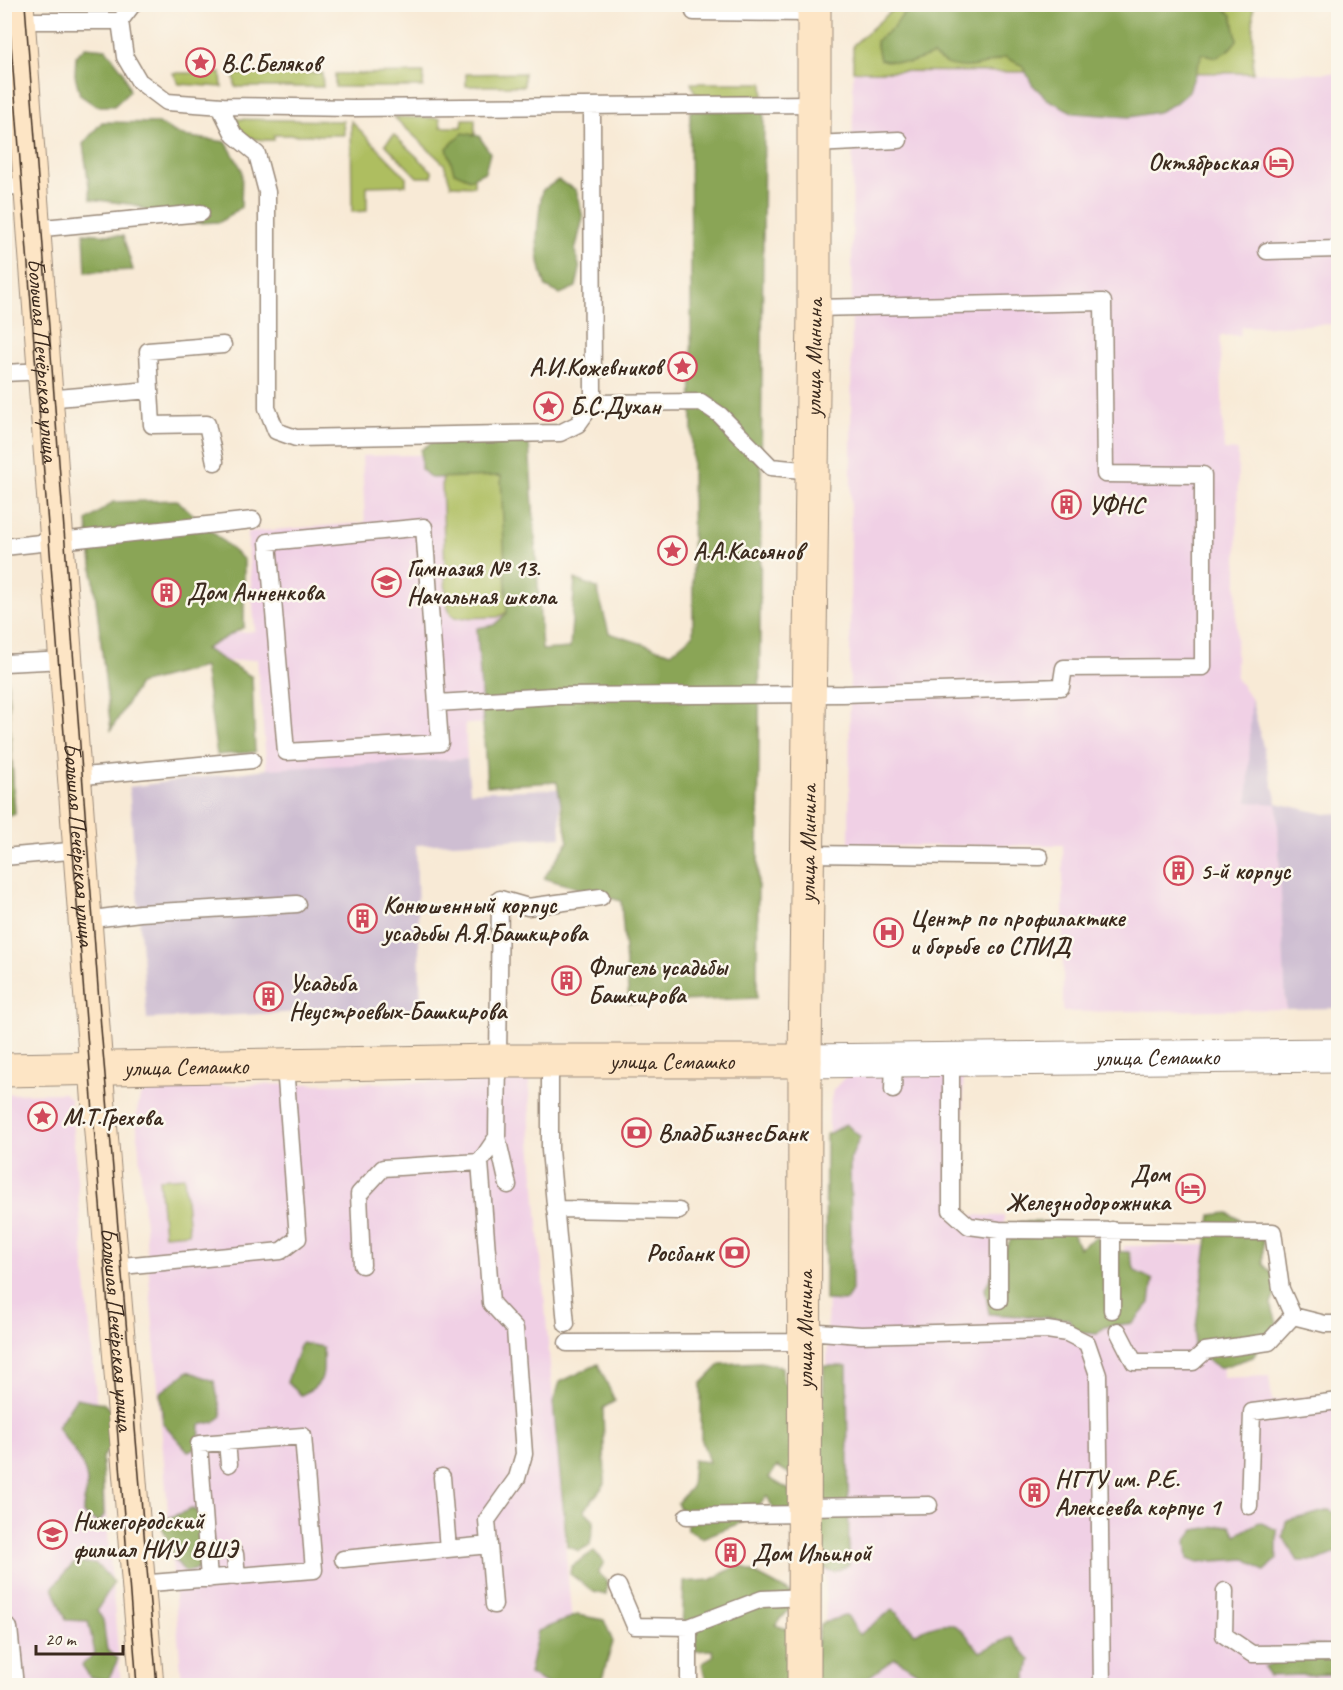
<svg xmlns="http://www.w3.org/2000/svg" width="1343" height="1690" viewBox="0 0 1343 1690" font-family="Caveat,sans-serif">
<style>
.built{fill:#f0d0e5}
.industrial{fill:#cebed2}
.green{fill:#aebe61;stroke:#747440;stroke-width:1.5}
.forest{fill:#8aa557;stroke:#62683a;stroke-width:1.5}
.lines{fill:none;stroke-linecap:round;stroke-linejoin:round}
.lane-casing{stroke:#9a8a7a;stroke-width:19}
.street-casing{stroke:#9a8a7a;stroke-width:35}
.secondary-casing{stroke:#9a8a7a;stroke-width:35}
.lane{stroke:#fff;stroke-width:16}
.street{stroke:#fff;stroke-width:33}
.secondary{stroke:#fde5c5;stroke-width:33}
.tram{stroke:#3b2a1e;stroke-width:1.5}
.labels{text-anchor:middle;stroke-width:5;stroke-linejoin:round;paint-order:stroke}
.poi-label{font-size:24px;font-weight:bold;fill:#3b2a1e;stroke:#fbf7ec;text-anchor:start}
.street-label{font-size:24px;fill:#3b2a1e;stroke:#fbf7ec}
</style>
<rect width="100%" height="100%" fill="#fbf7ec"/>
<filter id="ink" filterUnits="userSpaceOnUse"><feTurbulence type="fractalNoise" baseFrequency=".0167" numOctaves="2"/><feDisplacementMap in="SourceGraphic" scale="12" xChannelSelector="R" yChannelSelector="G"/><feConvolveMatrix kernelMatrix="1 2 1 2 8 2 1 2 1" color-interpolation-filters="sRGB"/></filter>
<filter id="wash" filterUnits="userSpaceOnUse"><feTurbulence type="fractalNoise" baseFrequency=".008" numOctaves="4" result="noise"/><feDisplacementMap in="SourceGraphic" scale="24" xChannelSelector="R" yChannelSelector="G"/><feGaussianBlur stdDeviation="1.35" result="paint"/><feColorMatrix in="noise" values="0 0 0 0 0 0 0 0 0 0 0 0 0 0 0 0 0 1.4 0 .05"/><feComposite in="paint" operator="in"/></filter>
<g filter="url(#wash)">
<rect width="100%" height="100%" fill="#f8ead6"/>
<path class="built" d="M853 71 1338 73V324L1241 327 1240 335 1220 336 1224 450 1238 451 1236 678 1251 698 1277 803 1286 1009 1063 1012V845L849 846Z
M515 453 541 722 465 724 467 759 267 772 257 659 119 671 117 644 255 631 247 532 365 523 362 456Z
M963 1069 964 1215 1004 1216 1005 1307 1123 1320 1124 1246 1218 1245 1223 1378 1269 1376 1272 1401 1338 1393V1685L825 1686 829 1109 833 1090 846 1076Z
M529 1081 530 1129 574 1648 573 1685H182L136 1115 140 1097 151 1089 167 1086Z
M64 1093 70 1099 121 1685H5L4 1094Z"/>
<path class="industrial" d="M1251 698 1277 803 1325 814 1338 813V1008L1286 1009 1277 804 1248 802Z
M467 759 470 792 559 789 561 837 416 845 421 1010 398 1008 147 1019 129 787 267 769Z"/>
<path class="green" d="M898 5H1253V73L853 71V45Z
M173 73H221L222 87 179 84Z
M322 73 323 87H235L234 74Z
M424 73 423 87H335V74Z
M524 73V86H466V74Z
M691 83H763V96L703 97 695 93Z
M394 117 440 118 441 127H462L463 119H475L474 186 451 185 444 164Z
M231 119 343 121 344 135H274V140C248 140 247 139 231 119Z
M351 121 406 177V185L367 186V211L352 212Z
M394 135 432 171V177H417L385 144Z
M502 473 509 611 498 617 457 618 451 615 446 603 442 481 445 475Z
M184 1177 189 1233 164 1235 159 1179Z"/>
<path class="forest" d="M959 5H1013L1033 9 1042 4H1114L1117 7 1218 5 1232 15 1237 40 1229 50 1217 57 1202 54 1189 91 1174 104 1158 112 1130 117 1074 113 1047 99 1032 84 1023 66 1005 57C980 67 955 75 933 55L909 63 880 60 876 41 894 27 903 14 923 6 933 13Z
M85 47 106 49 123 71 130 91 114 106H96L80 95 75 75 76 56Z
M690 111H764L757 998 629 1003 621 901 544 878 568 842 557 782 487 786 477 628 494 625 507 613 501 476 431 478 421 469V450L431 443H529L542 650 570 648 575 579 597 588 609 633 671 653 693 635Z
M102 122 158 123 182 136 226 142 242 170 241 207 220 222 170 224 136 205 91 199 83 144Z
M463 133 479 136 490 153 485 172 470 179 454 172 447 148Z
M558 180 576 190 583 218 575 251 580 269 576 287 560 294 546 287C533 251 537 228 542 191Z
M84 233 123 236 133 270 86 272Z
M177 500 244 560V627L205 649 252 677 255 752 217 755 204 667 139 684 111 730 87 521 113 502Z
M5 672H7L15 814 5 818Z
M846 1124 860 1137 850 1160 852 1291 846 1301 825 1300 826 1135Z
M1228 1213 1263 1233V1264L1280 1283 1271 1304 1277 1323 1253 1357 1219 1368 1193 1349 1211 1215Z
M1020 1222H1069L1079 1248 1097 1236 1105 1251 1129 1252 1135 1271 1153 1280 1150 1303 1133 1323 1104 1327 1097 1334 1075 1332 1069 1319 989 1314 985 1288Z
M301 1343 323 1347C323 1373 328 1383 301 1395L287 1382Z
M761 1362 782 1367 783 1382 802 1397 791 1475 777 1466 769 1478 791 1491 792 1513 776 1514 767 1496 748 1520 702 1538 688 1530 687 1522 677 1503 691 1487 693 1460 709 1462 701 1438V1384L721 1364Z
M598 1364 615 1401 603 1408 605 1484 584 1510 594 1520 590 1545 579 1551 567 1546 553 1402 560 1382Z
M824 1366H847L849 1565 834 1572 820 1567Z
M188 1371 214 1381 222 1416 214 1422 200 1425 199 1447 188 1451 163 1423 160 1393Z
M76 1398 103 1403 117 1416V1442L102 1457 104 1515 99 1523 83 1514C82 1502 87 1495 87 1486 88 1464 69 1445 57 1427Z
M192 1509 208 1515 215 1556 198 1569 185 1572 175 1560 160 1521Z
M1330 1510 1338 1516V1552L1316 1561H1298L1283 1537 1286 1521Z
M1259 1522 1277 1530V1559L1264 1571 1246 1559 1196 1562 1188 1559 1186 1541 1194 1530 1230 1525 1236 1535Z
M594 1551 604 1562 598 1573 607 1581 606 1595 594 1592 570 1574 571 1567Z
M95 1563 114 1582 97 1610 103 1620 107 1650 118 1659 108 1680 90 1677 82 1665 95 1653 88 1621 66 1620 53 1587 73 1564Z
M739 1565 793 1594 794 1605 775 1625 799 1633 794 1685H710L706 1682 702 1664 714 1655 712 1650 693 1651 682 1632 684 1582 710 1580Z
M893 1609 915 1633C952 1617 957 1621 980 1652L1011 1637 1030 1660 1025 1685H937L895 1658 863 1681 824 1684 813 1675 820 1624 847 1615 859 1635Z
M577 1615 604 1620 613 1642 600 1685H550L529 1674 538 1631Z
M1311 1645 1338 1647V1674L1269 1676 1264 1667Z"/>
</g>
<g filter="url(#ink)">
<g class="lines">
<defs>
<path id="lane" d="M694 4V12L814 13
M18 21H120L133 4
M120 21 125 57 139 81 167 102 223 106 353 108 814 104
M223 106V113L234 135 257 154 267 192V408L276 431 296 438 560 433 578 424 593 403 701 402 720 415 771 467 812 471
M592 106 593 403
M814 144 899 140
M4 187 30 185
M33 229 201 213
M1267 251 1338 249
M4 373 44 371
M150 390 152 425 207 424 215 462
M46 399 150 390 148 351 223 345
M424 527 440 743 286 752 268 542Z
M4 547 253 520
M4 663 66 660
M437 703 553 696 843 694 1061 687 1064 668 1203 667V475L1105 474 1103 302 814 308
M74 777 252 760
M808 854 1040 857
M4 857 80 850
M85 920 140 913 297 904
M951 1059V1210L969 1226 999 1230 1273 1232 1281 1289 1293 1316 1325 1324H1338
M550 1061V1150L566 1324
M893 1090 894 1060
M497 1137 508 1185
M555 1209 679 1211
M999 1230V1300
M362 1265 359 1194 383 1168 480 1162 497 1137 500 899 528 907 601 897
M111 1267 281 1251 298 1238 285 1066
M1112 1310V1230
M805 1331 861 1335 1047 1330 1067 1333 1087 1343 1098 1375 1102 1686
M1118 1331 1134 1362H1193L1205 1351 1269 1342 1293 1316
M567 1343 805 1342
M227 1442 229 1464
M442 1477 448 1549
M1249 1506 1252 1412 1338 1401
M804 1507 929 1505
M687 1516 804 1514
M489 1545 494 1605
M235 1554 237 1577
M343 1559 489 1545 487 1520 517 1478 524 1454 515 1329 491 1303 480 1162
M138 1584 314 1570 303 1436 199 1444 209 1579
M618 1586 635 1626 689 1627
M1225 1591 1224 1635 1252 1654 1338 1653
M9 1628 15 1686
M689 1686V1627L762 1599 804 1597"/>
<g id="street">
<path id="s1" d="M805 1061 1338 1055"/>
</g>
<g id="secondary">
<path id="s2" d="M17 4 99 1108 147 1686"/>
<path id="s3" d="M4 1070 496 1061H805"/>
<path id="s4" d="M804 1686 805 1061 814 308V4"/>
</g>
</defs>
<use href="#lane" class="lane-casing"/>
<use href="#street" class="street-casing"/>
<use href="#secondary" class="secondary-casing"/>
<use href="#lane" class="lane"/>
<use href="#street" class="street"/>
<use href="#secondary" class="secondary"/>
<path class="tram" d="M8 4 137 1686
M25 4 101 1028 157 1686"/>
</g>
</g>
<defs>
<symbol id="sight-ring" viewBox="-11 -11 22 22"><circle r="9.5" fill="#fbf7ec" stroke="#d1495b" stroke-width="1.5"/><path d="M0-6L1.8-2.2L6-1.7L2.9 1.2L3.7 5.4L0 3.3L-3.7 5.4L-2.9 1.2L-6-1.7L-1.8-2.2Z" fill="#d1495b"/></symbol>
<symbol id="hotel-ring" viewBox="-11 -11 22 22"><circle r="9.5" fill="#fbf7ec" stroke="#d1495b" stroke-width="1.5"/><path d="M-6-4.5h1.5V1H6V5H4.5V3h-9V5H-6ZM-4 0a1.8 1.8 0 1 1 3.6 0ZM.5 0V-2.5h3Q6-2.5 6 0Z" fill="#d1495b"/></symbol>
<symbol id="building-ring" viewBox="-11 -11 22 22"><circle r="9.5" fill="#fbf7ec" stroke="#d1495b" stroke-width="1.5"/><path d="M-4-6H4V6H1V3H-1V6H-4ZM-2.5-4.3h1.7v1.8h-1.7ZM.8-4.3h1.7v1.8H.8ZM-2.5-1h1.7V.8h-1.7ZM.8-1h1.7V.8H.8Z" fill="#d1495b"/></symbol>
<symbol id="school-ring" viewBox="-11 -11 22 22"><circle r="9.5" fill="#fbf7ec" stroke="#d1495b" stroke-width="1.5"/><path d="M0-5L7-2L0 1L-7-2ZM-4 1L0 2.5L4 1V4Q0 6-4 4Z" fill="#d1495b"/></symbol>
<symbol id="hospital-ring" viewBox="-11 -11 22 22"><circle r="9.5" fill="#fbf7ec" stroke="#d1495b" stroke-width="1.5"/><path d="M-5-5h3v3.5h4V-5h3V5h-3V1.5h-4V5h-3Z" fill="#d1495b"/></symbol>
<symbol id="bank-ring" viewBox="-11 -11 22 22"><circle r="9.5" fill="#fbf7ec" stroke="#d1495b" stroke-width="1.5"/><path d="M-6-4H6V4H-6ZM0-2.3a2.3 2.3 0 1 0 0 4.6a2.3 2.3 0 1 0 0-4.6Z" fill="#d1495b"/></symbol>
<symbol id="university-ring" viewBox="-11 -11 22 22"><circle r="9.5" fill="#fbf7ec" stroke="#d1495b" stroke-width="1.5"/><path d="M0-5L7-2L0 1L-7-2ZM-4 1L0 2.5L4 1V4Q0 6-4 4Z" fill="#d1495b"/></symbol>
</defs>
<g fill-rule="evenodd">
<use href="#sight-ring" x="184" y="46" width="33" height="33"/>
<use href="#hotel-ring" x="1262" y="146" width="33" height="33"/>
<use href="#sight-ring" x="666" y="350" width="33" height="33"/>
<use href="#sight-ring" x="532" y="390" width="33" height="33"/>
<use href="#building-ring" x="1050" y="488" width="33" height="33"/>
<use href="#sight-ring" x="656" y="534" width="33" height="33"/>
<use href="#school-ring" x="370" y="566" width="33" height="33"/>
<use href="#building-ring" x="150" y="576" width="33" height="33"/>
<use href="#building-ring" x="1162" y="854" width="33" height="33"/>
<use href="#building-ring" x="346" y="902" width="33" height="33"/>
<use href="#hospital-ring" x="872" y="916" width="33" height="33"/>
<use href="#building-ring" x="550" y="964" width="33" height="33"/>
<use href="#building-ring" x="252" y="980" width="33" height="33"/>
<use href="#sight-ring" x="26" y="1100" width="33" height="33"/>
<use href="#bank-ring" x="620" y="1116" width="33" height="33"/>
<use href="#hotel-ring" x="1174" y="1172" width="33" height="33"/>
<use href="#bank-ring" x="718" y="1236" width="33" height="33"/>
<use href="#building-ring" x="1018" y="1476" width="33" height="33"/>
<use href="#university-ring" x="36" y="1518" width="33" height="33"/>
<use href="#building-ring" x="714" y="1536" width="33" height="33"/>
</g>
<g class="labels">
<g class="poi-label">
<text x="221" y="71">В.С.Беляков</text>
<text x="1258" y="170" text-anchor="end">Октябрьская</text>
<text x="662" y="375" text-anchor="end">А.И.Кожевников</text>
<text x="570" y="414">Б.С.Духан</text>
<text x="1088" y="513">УФНС</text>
<text x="693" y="559">А.А.Касьянов</text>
<text x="407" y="576">Гимназия № 13.<tspan x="407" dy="28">Начальная школа</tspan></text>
<text x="187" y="600">Дом Анненкова</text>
<text x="1200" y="879">5-й корпус</text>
<text x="383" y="913">Конюшенный корпус<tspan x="383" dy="28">усадьбы А.Я.Башкирова</tspan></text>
<text x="910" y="926">Центр по профилактике<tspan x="910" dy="28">и борьбе со СПИД</tspan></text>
<text x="588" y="975">Флигель усадьбы<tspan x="588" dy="28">Башкирова</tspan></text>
<text x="289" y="991">Усадьба<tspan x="289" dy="28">Неустроевых-Башкирова</tspan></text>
<text x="63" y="1125">М.Т.Грехова</text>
<text x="658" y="1141">ВладБизнесБанк</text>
<text x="1170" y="1182" text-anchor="end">Дом<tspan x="1170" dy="28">Железнодорожника</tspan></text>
<text x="713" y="1261" text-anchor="end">Росбанк</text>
<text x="1055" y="1487">НГТУ им. Р.Е.<tspan x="1055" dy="28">Алексеева корпус 1</tspan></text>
<text x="73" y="1529">Нижегородский<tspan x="73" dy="28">филиал НИУ ВШЭ</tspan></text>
<text x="752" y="1561">Дом Ильиной</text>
</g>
<g class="street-label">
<text dy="8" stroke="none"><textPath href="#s4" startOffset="1328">улица Минина</textPath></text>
<text dy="8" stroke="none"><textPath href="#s2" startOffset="357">Большая Печёрская улица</textPath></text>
<text dy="8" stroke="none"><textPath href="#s2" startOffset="843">Большая Печёрская улица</textPath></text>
<text dy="8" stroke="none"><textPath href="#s4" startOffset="842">улица Минина</textPath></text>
<text dy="8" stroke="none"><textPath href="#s1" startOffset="352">улица Семашко</textPath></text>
<text dy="8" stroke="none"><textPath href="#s3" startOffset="668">улица Семашко</textPath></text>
<text dy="8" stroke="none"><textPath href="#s3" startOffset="182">улица Семашко</textPath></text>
<text dy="8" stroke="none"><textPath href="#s2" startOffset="1329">Большая Печёрская улица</textPath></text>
<text dy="8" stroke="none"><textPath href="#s4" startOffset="356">улица Минина</textPath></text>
</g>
</g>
<rect width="1343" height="1690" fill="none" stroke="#fbf7ec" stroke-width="24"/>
<path d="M36 1645v9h87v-9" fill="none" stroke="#3b2a1e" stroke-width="3"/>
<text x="45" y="1645" font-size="18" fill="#3b2a1e" stroke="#fbf7ec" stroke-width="4.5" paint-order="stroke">20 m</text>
</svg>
